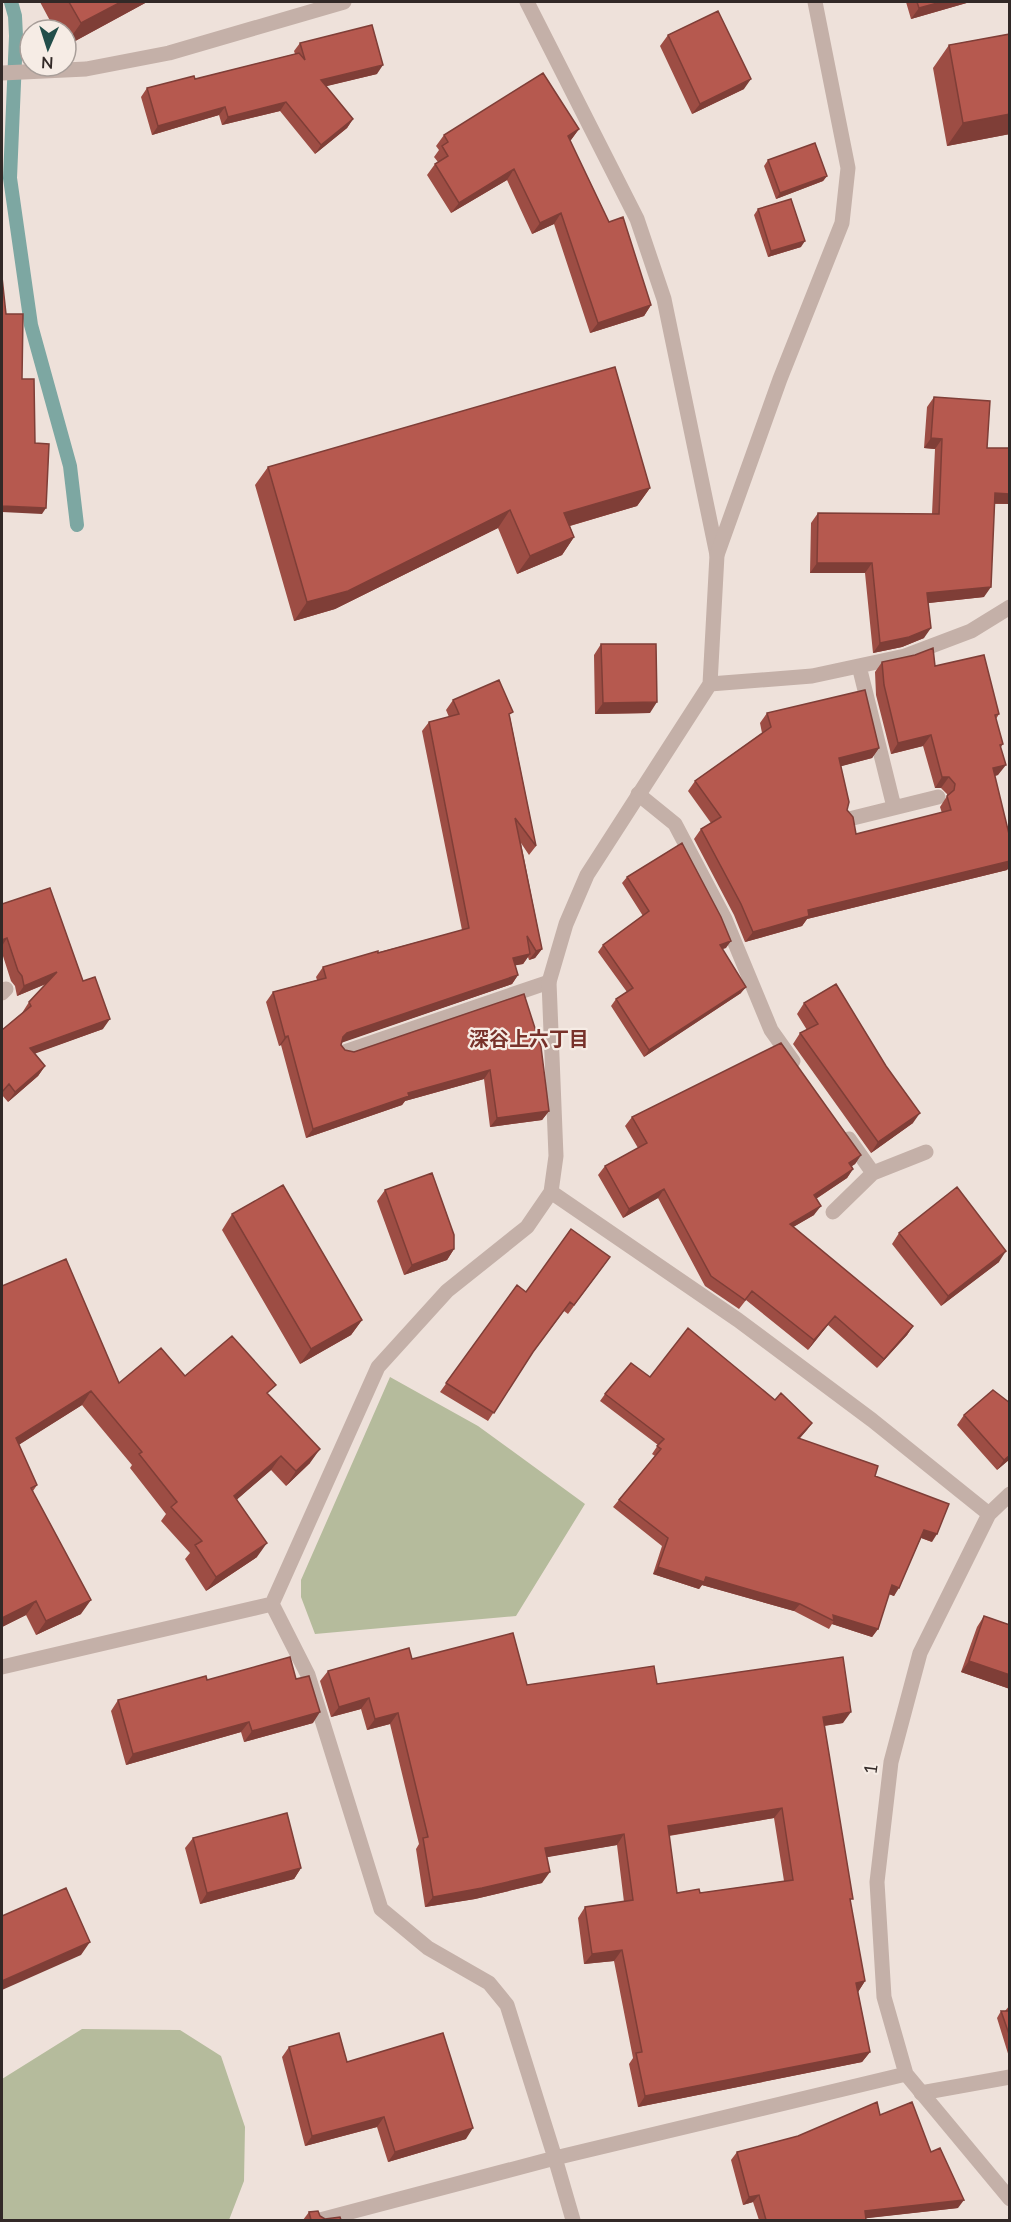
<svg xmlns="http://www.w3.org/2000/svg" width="1011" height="2222" viewBox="0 0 1011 2222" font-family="Lato,'Noto Sans JP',sans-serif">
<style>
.green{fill:#b5bb9c}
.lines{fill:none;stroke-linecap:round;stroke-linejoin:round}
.stream{stroke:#7da7a2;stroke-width:14}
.lane{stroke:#c4b0a8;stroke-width:15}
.street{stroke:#c4b0a8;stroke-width:15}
.wall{fill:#9d4d44;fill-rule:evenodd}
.shaded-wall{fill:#7f3e37}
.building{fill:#b6594f;stroke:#7f3e37;stroke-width:1.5;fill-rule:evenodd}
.labels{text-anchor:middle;stroke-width:4.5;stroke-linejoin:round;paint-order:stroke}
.street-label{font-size:18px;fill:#322927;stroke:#f6ece5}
.neighbourhood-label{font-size:20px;font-weight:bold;fill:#77312a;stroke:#f6ece5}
</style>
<rect width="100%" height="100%" fill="#eee1da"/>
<path class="green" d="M390 1377 478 1426 585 1504 516 1616 315 1634 301 1597V1580Z
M82 2029 180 2030 221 2056 245 2127 244 2181 229 2220H2V2079Z"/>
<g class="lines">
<path class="stream" d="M11 2 15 16 16 36 10 178 31 325 70 466 77 525"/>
<path class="lane" d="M527 2 637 219 664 299 717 555
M638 794 675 824 725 919 771 1030 793 1061
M2 993 6 989
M344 1052 549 982
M849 1139 873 1173
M833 1212 873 1173 926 1152
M921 2093 1010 2077"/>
<path class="street" d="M2 73 86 69 169 53 344 2
M859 666 894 807
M710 684 812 676 905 656 971 631 1010 607
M849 819 938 797
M551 1192 738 1320 872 1420 989 1514
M272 1604 378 1367 447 1291 527 1227 551 1192 556 1156 549 982 566 924 587 875 710 684 717 555 780 379 842 223 848 168 815 2
M272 1604 308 1675 381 1909 428 1948 489 1983 507 2005 555 2158 320 2220
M2 1667 272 1604
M906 2074 884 1997 877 1882 891 1762 920 1653 989 1514 1010 1494
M573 2220 555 2158 906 2074 1010 2199"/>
</g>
<path class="wall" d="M40 2H147L66 46V30H55Z
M906 2H970L911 19Z
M1010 34V134L947 146 933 68 949 45Z
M668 35 744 89 692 114 660 46Z
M300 43 377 74 326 86 353 119 347 128 315 154 280 111 222 125 219 115 152 135 141 97 147 88 195 79 295 54 294 51Z
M579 129 570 141 609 222 651 305 644 316 590 333 554 224 532 234 507 180 451 213 427 175 435 164 438 162 434 157 439 150 436 146 444 135Z
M768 160 827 176 823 181 776 199 764 166Z
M758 209 801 247 768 257 754 215Z
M934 397 987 448 1010 504H994L984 597 928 603 924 638 902 647 873 653 865 573H810L811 523 818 513 932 514 935 449 924 448 927 407Z
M268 467 650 488 637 506 570 526 574 537 562 555 517 574 498 528 335 609 294 621 255 485Z
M601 644 650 713 595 714 594 655Z
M882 662 935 666 999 714 996 719 1003 744 1001 747 998 775 995 776 1007 870 807 919 802 926 745 942 734 915 694 839 701 829 711 823 688 791 695 781 762 733 760 723 767 713 879 748 872 758 841 766 847 810 856 834 942 813 940 807 947 796V794L941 788H935L923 746 891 754 876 695 875 672Z
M453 700 510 717 536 846 529 855 521 843 542 949 535 958 529 960 528 957 523 964 515 965 518 975 512 984 342 1042 341 1045 345 1050 354 1052 524 994 549 1111 542 1120 490 1127 484 1079 405 1101 402 1105 306 1138 281 1045 279 1046 266 1002 273 992 317 980 316 977 323 967 462 930 422 731 429 722 449 717 446 710Z
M627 877 726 948 722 949 741 993 644 1057 611 1006 616 999 627 992 598 952 603 945 643 916 622 883Z
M2 904 83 981 103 1029 35 1053 45 1066 38 1076 8 1102 2 1095V1030L22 1013 29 1002 46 984 17 996 15 986 11 981 2 953Z
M804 1003 886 1066 913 1123 871 1153 793 1044 800 1033 807 1030 797 1014Z
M632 1117 861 1155 855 1164 852 1166 853 1169 847 1178 816 1199 814 1215 793 1227 913 1326 907 1335 877 1368 828 1325 808 1350 746 1300 739 1309 705 1286 658 1198 623 1218 598 1175 605 1166 638 1148 625 1126Z
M385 1190 454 1249 447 1260 404 1275 377 1201Z
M232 1214 362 1320 351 1335 300 1364 222 1230Z
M899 1233 999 1262 941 1306 892 1244Z
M610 1257 568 1314 564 1311 531 1355 488 1421 440 1392 517 1285 526 1292Z
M2 1286 119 1383 185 1376 269 1395 310 1463 286 1486 271 1470 237 1499 257 1557 206 1591 185 1559 190 1553 161 1521 166 1514 130 1468 132 1465 82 1405 18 1445 37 1485 33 1491 81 1614 36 1635 26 1615 2 1627Z
M650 1377 775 1400 812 1423 799 1439 875 1476 932 1542 921 1538 894 1596 889 1594 878 1629 872 1637 832 1624 829 1629 794 1611 702 1585 699 1589 653 1574 662 1546 613 1507 655 1456 652 1454 658 1445 600 1401 605 1394Z
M964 1415 1010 1459 997 1470 957 1425Z
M984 1616 1010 1625V1689L961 1672 977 1627Z
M412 1659 527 1685 657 1684 843 1723 824 1726 850 1903 865 1981 858 1992 870 2052 862 2062 638 2107 629 2064 633 2058 614 1961 584 1964 578 1918 585 1907 624 1902 617 1845 546 1857 542 1883 475 1899 425 1907 416 1849 419 1844 390 1724 367 1730 361 1709 331 1717 320 1681 328 1671ZM774 1818 784 1881 700 1893H677L669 1836Z
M296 1679 313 1723 244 1742 241 1732 126 1765 111 1711 118 1700 207 1680Z
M193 1838 301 1868 294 1879 200 1904 185 1848Z
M1010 2005V2060L997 2018 1001 2011H1005Z
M289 2047 347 2062 466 2139 388 2162 377 2127 305 2146 282 2057Z
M880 2115 931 2152 958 2208 866 2218V2220H759L753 2202 743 2205 731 2160 737 2152Z
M309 2212 325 2219 341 2220H303Z"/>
<path class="shaded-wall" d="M121 2H147L66 46V44L81 23Z
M941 2H970L911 19 919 8Z
M383 65 377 74 315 89 321 80Z
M751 79 744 89 692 114 700 104Z
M286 102 280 111 222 125 228 117Z
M225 107 219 115 152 135 158 126Z
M1010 114V134L947 146 963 123Z
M353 119 347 128 315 154 321 145Z
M579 129 571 140 560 147 568 136Z
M514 169 507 180 451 213 459 203Z
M827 176 823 181 776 199 780 193Z
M561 213 554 224 532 234 540 223Z
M805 241 801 247 768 257 771 251Z
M651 305 644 316 590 333 598 323Z
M931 438 942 439 935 449 924 448Z
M650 488 637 506 552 531 564 513Z
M995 493 1010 494V504L988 503Z
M2 506 46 508 42 514 2 512Z
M510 510 498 528 335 609 294 621 307 602Z
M574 537 562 555 517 574 530 556Z
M817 563H872L865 573H810Z
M991 587 984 597 920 604 927 593Z
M931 628 924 638 902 647 873 653 880 643Z
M657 702 650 713 595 714 603 703Z
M931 735 923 746 891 754 898 743Z
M879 748 872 758 831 769 839 758Z
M1006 765 998 775 985 778 993 768Z
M942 777H949L941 788H935Z
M1010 861V867L1007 870 807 919 802 926 745 942 753 932 808 910Z
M7 938 2 946V940Z
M731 941 726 948 715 951 720 945Z
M542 949 535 958 529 960 536 951Z
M530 954 523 964 506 967 513 958Z
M57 972 50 982 17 996 24 986Z
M518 975 512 984 341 1043 343 1037 347 1033Z
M746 987 741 993 644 1057 649 1050Z
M110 1019 103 1029 23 1058 30 1048Z
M288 1036 281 1045 279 1046 285 1037Z
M45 1066 38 1076 8 1102 15 1092Z
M490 1070 484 1079 405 1101 402 1105 306 1138 313 1129 408 1093Z
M549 1111 542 1120 490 1127 497 1118Z
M920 1113 913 1123 871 1153 878 1142Z
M861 1155 855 1164 843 1172 849 1163Z
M853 1169 847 1178 808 1204 814 1195Z
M664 1189 658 1198 623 1218 629 1209Z
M821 1206 814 1215 783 1233 790 1224Z
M454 1249 447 1260 404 1275 412 1265Z
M1006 1251 999 1262 941 1306 948 1296Z
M835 1316 828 1325 808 1350 814 1340Z
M362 1320 351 1335 300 1364 311 1349Z
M913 1326 907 1335 877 1368 884 1359Z
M91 1391 82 1405 6 1453 16 1438Z
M812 1423 807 1430 793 1446 798 1438Z
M320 1449 310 1463 286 1486 296 1471Z
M1010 1455V1459L997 1470 1004 1460Z
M281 1456 271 1470 225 1510 234 1496Z
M924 1530 937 1534 932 1542 919 1537Z
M267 1543 257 1557 206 1591 216 1577Z
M658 1567 706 1577 800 1604 794 1611 702 1585 699 1589 653 1574Z
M892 1585 899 1588 894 1596 886 1593Z
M91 1600 81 1614 36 1635 46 1621Z
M36 1601 26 1615 2 1627V1618Z
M833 1615 878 1629 872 1637 832 1624 834 1621Z
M969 1661 1010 1675V1689L961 1672Z
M369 1698 361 1709 331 1717 339 1707Z
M320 1712 313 1723 244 1742 252 1731Z
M851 1712 843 1723 815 1727 823 1717Z
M398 1713 390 1724 367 1730 375 1719Z
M249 1722 241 1732 126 1765 133 1754Z
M782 1808 774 1818 660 1837 668 1826Z
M624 1834 617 1845 537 1859 545 1848Z
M301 1868 294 1879 200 1904 207 1893Z
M550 1872 542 1883 475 1899 425 1907 433 1897Z
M90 1942 81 1955 2 1990V1981Z
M622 1950 614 1961 584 1964 592 1954Z
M865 1981 858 1992 856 1983Z
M870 2052 862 2062 638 2107 645 2096Z
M384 2117 377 2127 305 2146 312 2136Z
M473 2128 466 2139 388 2162 395 2152Z
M759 2195 753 2202 743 2205 749 2197Z
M964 2200 958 2208 860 2219 865 2211Z"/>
<path class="building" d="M69 2H121L81 23Z
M917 2H941L919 8Z
M718 11 751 79 700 104 668 35Z
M372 25 383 65 321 80 353 119 321 145 286 102 228 117 225 107 158 126 147 88 194 76 195 79 299 53 305 60 300 43Z
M1010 34V114L963 123 949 45Z
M543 73 579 129 568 136 609 222 623 217 651 305 598 323 561 213 540 223 514 169 459 203 435 164 448 156 442 146 448 142 444 135Z
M815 143 827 176 780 193 768 160Z
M791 199 805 241 771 251 758 209Z
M2 277 6 314H23L22 379H34L35 443 49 444 46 508 2 506Z
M615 367 650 488 564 513 574 537 530 556 510 510 348 591 307 602 268 467Z
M934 397 990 401 987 448H1010V494L995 493 991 587 927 593 931 628 909 637 880 643 872 563H817L818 513 939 514 942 439 931 438Z
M601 644H656L657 702 603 703Z
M933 648 935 666 984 655 999 714 995 715 1003 744 1000 745 1006 765 993 768 1010 838V861L808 910 809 916 753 932 741 904 701 829 721 817 695 781 771 727 767 713 865 690 879 748 839 758 849 802 847 810 853 817 856 834 951 810 947 796 954 790 955 784 949 777H942L931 735 898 743 884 685 882 662 915 655Z
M499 680 513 712 509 714 536 846 515 818 542 949 536 951 527 936 530 954 513 958 518 975 347 1033 343 1037 341 1045 345 1050 354 1052 524 994 541 1047 549 1111 497 1118 490 1070 408 1093 409 1096 313 1129 288 1036 285 1037 273 992 326 978 323 967 378 951V953L469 928 429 722 459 714 453 700Z
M682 843 721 917 731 941 720 945 746 987 649 1050 616 999 633 988 603 945 649 911 627 877Z
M50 888 83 981 95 977 110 1019 30 1048 45 1066 15 1092 9 1084 2 1092V1030L31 1006 29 1002 57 972 24 986 22 976 18 971 7 938 2 940V904Z
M836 984 886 1066 920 1113 878 1142 800 1033 818 1024 804 1003Z
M781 1043 861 1155 849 1163 853 1169 814 1195 821 1206 790 1224 913 1326 884 1359 835 1316 814 1340 752 1291 745 1300 711 1276 664 1189 629 1209 605 1166 647 1143 632 1117Z
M432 1173 454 1235V1249L412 1265 385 1190Z
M283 1185 362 1320 311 1349 232 1214Z
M957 1187 1006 1251 948 1296 899 1233Z
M571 1229 610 1257 574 1305 570 1302 533 1352 494 1413 446 1383 517 1285 526 1292Z
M66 1259 119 1383 161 1348 185 1376 232 1336 276 1385 267 1393 320 1449 296 1471 281 1456 234 1496 267 1543 216 1577 195 1545 202 1541 171 1507 177 1502 139 1454 142 1452 91 1391 16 1438 37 1485 31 1488 91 1600 46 1621 36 1601 2 1618V1286Z
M688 1328 775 1400 781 1393 812 1423 798 1438 878 1466 875 1476 949 1504 937 1534 924 1530 899 1588 892 1585 878 1629 833 1615 834 1621 800 1604 706 1577 704 1582 658 1567 668 1538 619 1500 661 1449 657 1446 664 1439 605 1394 631 1363 650 1377Z
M993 1390 1010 1403V1455L1004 1460 964 1415Z
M984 1616 1010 1625V1675L969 1661Z
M513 1633 527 1685 654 1666 657 1684 843 1657 851 1712 823 1717 853 1899H850L865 1981 856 1983 870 2052 645 2096 636 2053 642 2052 622 1950 592 1954 585 1907 633 1900 624 1834 545 1848 550 1872 482 1888 433 1897 423 1838 428 1837 398 1713 375 1719 369 1698 339 1707 328 1671 409 1648 412 1659ZM782 1808 793 1880 700 1893 699 1889 677 1893 668 1826Z
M290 1657 296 1679 309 1676 320 1712 252 1731 249 1722 133 1754 118 1700 206 1676 207 1680Z
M287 1813 301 1868 207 1893 193 1838Z
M66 1888 90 1942 2 1981V1916Z
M1001 2011H1010V2037Z
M339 2033 347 2062 443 2033 473 2128 395 2152 384 2117 312 2136 289 2047Z
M877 2102 880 2115 912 2102 931 2152 940 2148 964 2200 865 2211 866 2220H766L759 2195 749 2197 737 2152 798 2136Z
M318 2211 320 2216 325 2219 340 2217 341 2220H311L309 2212Z"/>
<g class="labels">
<g class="street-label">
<text transform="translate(871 1769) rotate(-82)" y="6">1</text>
</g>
<g class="neighbourhood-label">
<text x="529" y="1046">深谷上六丁目</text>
</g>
</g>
<rect width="1011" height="2222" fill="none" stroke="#322927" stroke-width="6"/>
<g transform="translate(48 48) rotate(183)"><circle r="28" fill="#f6ece5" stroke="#a89e99" stroke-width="1.5"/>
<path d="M0-4.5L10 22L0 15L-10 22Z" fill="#224e4a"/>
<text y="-9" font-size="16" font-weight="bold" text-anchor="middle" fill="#322927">N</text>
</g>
</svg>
